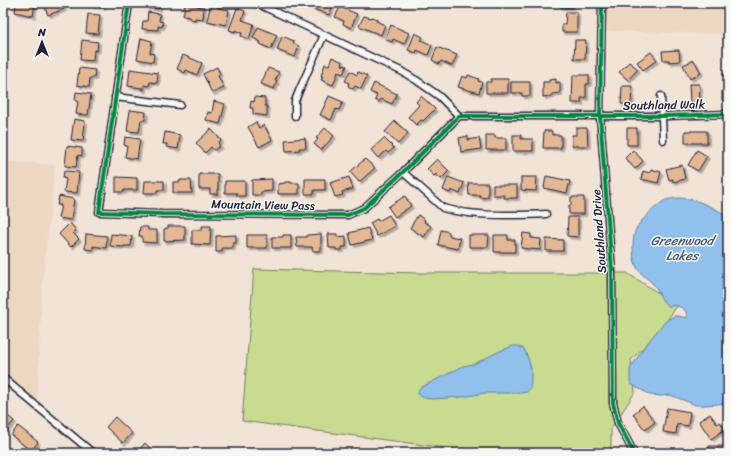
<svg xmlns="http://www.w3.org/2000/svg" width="731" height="456" viewBox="0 0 731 456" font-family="Sriracha,sans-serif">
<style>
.built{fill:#edd6c2}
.green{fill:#c8db90;stroke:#757e66}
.water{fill:#90c0eb;stroke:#6481a5}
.building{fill:#e5b895;stroke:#22223b;filter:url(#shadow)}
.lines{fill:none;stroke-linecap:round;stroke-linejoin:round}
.minor-casing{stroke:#22223b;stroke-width:9}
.minor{stroke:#f6f6f2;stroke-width:6}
.cycleway-casing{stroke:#f6f6f2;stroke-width:6}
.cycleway{stroke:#00873e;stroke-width:4}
.labels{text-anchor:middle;stroke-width:3;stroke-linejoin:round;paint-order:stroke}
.street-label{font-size:12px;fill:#22223b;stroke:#f6f6f2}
.water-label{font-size:13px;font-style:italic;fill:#485979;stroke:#f6f6f2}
</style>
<defs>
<filter id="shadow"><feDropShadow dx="2.5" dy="2.5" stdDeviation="0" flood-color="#0004"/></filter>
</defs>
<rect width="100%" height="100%" fill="#f1e3d6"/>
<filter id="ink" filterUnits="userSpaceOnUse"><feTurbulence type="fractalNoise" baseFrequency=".025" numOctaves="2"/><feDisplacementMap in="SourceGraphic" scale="8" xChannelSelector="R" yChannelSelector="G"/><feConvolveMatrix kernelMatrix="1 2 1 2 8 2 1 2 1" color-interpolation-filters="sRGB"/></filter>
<g filter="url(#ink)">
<path class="built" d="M600 3H728V34L602 31Z
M3 161 55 165 42 283 37 404 3 372Z"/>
<path class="green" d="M254 269 422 273H627L660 294 680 302 660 330 631 360 635 392 611 429V453H455L454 449 242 421Z"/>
<path class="water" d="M676 198C680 198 685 198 689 199 703 202 716 209 728 216V403L707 405H696L670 395 661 396 650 395 631 384 630 380V369L642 350 661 326 667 320 674 316H679L685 318 687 317C687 309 681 307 674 305L670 307C664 303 661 300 659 293 658 293 657 288 656 288 651 279 639 275 636 265 632 257 632 238 636 229 639 222 657 205 664 201 667 199 672 199 676 198Z
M513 346H518L524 349 528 358 531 369V383L530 388 527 392 520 393H484L462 397 434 399 424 398 419 395 418 390 420 388 463 366 474 364 500 351Z"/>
<path class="building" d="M16 3H35L33 16 15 12Z
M43 3H61L64 9 48 15Z
M91 3H103V7L91 6Z
M146 3H163V4H159V9L145 7Z
M211 3H219L218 8 229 10 226 25 207 21Z
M313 3H334L329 15 311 8Z
M561 3H572V7H560Z
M185 5 204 7 203 19 195 18V20L190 19V17L183 16Z
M340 7 357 14 351 28 343 24 344 21 335 17Z
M237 8 245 11 242 20 254 24 249 39 241 36 242 33 235 30V32L229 30Z
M148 12 160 14 159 21 163 22 162 27 158 26V30L142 29 143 21H147Z
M566 12H577V32H562V24H565Z
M88 14 100 15 98 34 86 33Z
M364 16 371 18 372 17 377 19 376 21 385 25 381 35 359 26Z
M391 25 409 33 404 44 393 39 392 42 385 39Z
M258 27 277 35 271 49 260 44 261 42 253 38Z
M415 33 423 37 421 40 432 45 428 55 417 50 416 53 408 50Z
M282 36 294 41 293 44 299 46 295 57 277 50Z
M141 38 152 41 150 53 154 54 153 62 137 59Z
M82 40 98 42 97 51 94 50 93 61 80 60Z
M575 40H586L585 59H574Z
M437 47 457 55 452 66 441 61 439 64 432 60Z
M679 50 680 61 669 62V60H663L662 51Z
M651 52 657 60 643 70 637 62Z
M183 55 202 63 197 75 186 70 185 73 177 69Z
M332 57 343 62 342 65 347 66 343 74 338 72 333 85 321 80 323 77 321 76 325 64 329 65Z
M694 60 701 73 690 79 683 65Z
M629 62 638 69 628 80 619 72Z
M217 67 220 74 218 76 224 88 212 93 203 74Z
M728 67V78L723 75Z
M79 68 95 70 94 78H90L89 87 77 85Z
M268 68 279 72 275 81H277L274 89 261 84Z
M130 69 158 73 157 83 150 82 149 86 144 85V90H141L142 88 128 86Z
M350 71 357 75 358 72 367 76 361 89 355 86 353 89 348 86 349 83 345 81Z
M468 75 479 79 478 81 482 82 479 93 458 87 462 76 467 78Z
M573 75H589V84H586V98H581V103H572Z
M491 79H508V93H486V82H491Z
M556 79V83L560 82V93L552 94V96L543 97V82H549V80Z
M511 82H530V96H522V93H511Z
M374 83 397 94 392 104 381 99 379 102 375 100 377 95 370 92Z
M689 84H699V86H700L699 102H690Z
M622 86H632L631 105 621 104Z
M722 91H728V100H722Z
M76 92 91 94 88 115 76 114 78 101H75Z
M329 96 343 102 339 110 336 109 331 120 320 115Z
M421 96 435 109 423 121 421 120 416 125 408 117 419 105 416 102Z
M255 97 265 98V106H267V116L253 114V108H250L251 101 254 102Z
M214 101 225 104 220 124 206 120 208 112 212 113Z
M130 110 146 112 145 120H141L139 132 127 131Z
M74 119 85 121 83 141 71 140Z
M395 121 408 133 398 144 385 132Z
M256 122 259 128 264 125 272 140 259 147 248 127Z
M325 128 334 136 321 150 314 144 318 139 316 138Z
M576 128H587L588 146H572V135H576Z
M627 128H637V145H627Z
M211 129 221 140 218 143 220 146 214 150 211 147 205 153 196 143Z
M544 131H552V135H561V148H543Z
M685 131H707V143H685Z
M165 132 180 135 178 149 167 147V144H163Z
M486 135H495V138H506V150H486Z
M513 135H521V139H533V151H513Z
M468 136V140L479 138 481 149 461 152 459 138Z
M125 137 140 139 137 159 125 157 127 146 124 145Z
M305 138 306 148H299L300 150 286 151 285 140Z
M384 138 394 148 388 153 386 151 378 158 371 150Z
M67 146 82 148V156L78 155 76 167 65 166Z
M633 150 643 161 635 169 625 158Z
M697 150 707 156 698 171 688 165Z
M365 159 375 168 359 182 350 172Z
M437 159 449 171 441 179 436 174 434 176 427 169Z
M682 165 685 179 673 182V179L669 180 666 169Z
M651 169 661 172 658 183 641 179 643 171 650 173Z
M64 171 79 172 77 193 64 192 66 179 63 178Z
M199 174H218V194H210V189H199Z
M546 176 570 181 567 193 544 188Z
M116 177 137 178V190H124V192H116Z
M349 177 353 189 342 192 343 195 335 197 330 183Z
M448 177 464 183 460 194 451 190 450 193 443 190Z
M521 177H537L536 191 521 190Z
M272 179V191L261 192V195H252V180Z
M305 179H325V190H314V194H305Z
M180 180H191L192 193H173V182H180Z
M145 181H164V190H157V193H144Z
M225 181H245V196H237V193H225Z
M285 182H291V183H299V194H278V184L285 183Z
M468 183H488V197L480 198V195H469Z
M493 185H517V198H504V195H493Z
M59 196 74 199 71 220 58 218 61 205H57Z
M405 196 411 206 395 217 388 207Z
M571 197H584V214H569V205L571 206Z
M389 215 395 226 377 236 370 223 377 219 378 221Z
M418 215 425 220 424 222 431 226 424 237 410 228Z
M568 217H578V237L567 236Z
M70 223 76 230 73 233 79 239 71 247 59 234Z
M168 226H185V240L164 241V229L168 228Z
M202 226H211L210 245 192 244V230H202Z
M140 227H148V230H157V243L142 242V236H139Z
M368 228 372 240 352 245 349 233Z
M441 230 449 232V236L460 238 458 249 438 245Z
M523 233 531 234V238L541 239 540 250 521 248Z
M86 234 107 236 106 248 93 246V250L85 249Z
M111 234 132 236 131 246H124V247L110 246Z
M321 234V251H313L312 247H297L296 237H307V235Z
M328 234H337V237L346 236V247H342V250H336V248H329Z
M236 235V243H233V248H222V252H216V236Z
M247 235H267V248H247Z
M283 235H291V248H272V237H283Z
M469 235H489L488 247H469Z
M494 235H508V240H515V252H494Z
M546 239 563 240V251H546Z
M643 406 655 422 645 430 633 414Z
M667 408 690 412 688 426 677 424 676 434 663 432Z
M3 412 14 421 6 430 3 427Z
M710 414 717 424 720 422 725 429 711 439 699 421Z
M115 417 132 433 123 443 106 427Z
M18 426 38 442 31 451 11 435Z
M145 443 155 453H136Z
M709 446H725V453H708Z
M43 447 52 453H38Z"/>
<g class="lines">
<defs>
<path id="minor" d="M129 3 99 212 162 214 348 215 364 208 403 172 459 116H666L728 114
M256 3 401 71 416 80 439 96 459 116
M602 3 600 116 612 271 613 403 618 423 634 453
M661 96 663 140
M115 97 180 105
M295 116V101L299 91 324 35
M403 172 443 208C464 214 485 215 506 215 519 215 533 215 546 214
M3 378 93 453"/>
</defs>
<use href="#minor" class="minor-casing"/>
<use href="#minor" class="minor"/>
<defs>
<path id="cycleway" d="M129 3 99 212 162 214 348 215 364 208 403 172 459 116H666L728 114
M602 3 600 116 612 271 613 403 618 423 634 453"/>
</defs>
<use href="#cycleway" class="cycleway-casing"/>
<use href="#cycleway" class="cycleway"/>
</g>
</g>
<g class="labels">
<g class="street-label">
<text transform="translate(664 105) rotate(-1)" y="4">Southland Walk</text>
<text transform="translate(263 205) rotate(1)" y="4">Mountain View Pass</text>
<text transform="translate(599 231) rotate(-94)" y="4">Southland Drive</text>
</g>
<g class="water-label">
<text x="682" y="245">Greenwood<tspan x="682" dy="15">Lakes</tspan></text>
</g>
</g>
<rect width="731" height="456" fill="none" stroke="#f6f6f2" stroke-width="16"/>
<rect x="8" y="8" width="715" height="440" fill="none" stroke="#22223b" stroke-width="1.5" filter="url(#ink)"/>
<g transform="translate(42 42)" stroke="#f6f6f2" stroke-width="3" paint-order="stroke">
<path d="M0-3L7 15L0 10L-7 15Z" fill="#22223b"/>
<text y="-6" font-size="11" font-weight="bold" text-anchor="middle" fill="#22223b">N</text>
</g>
</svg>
